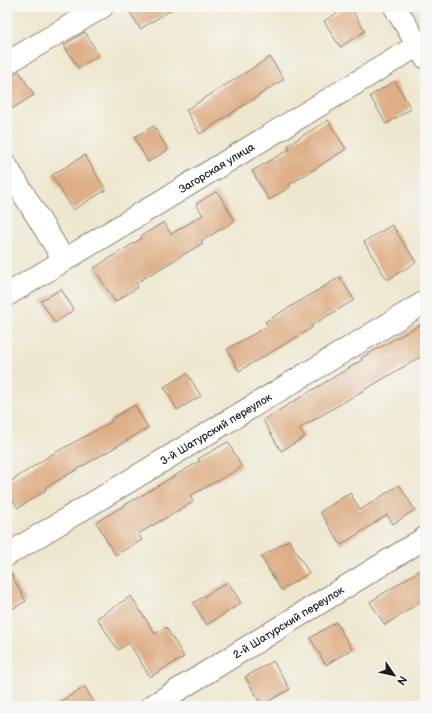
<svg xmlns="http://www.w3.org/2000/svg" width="432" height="713" viewBox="0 0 432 713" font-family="'Balsamiq Sans',sans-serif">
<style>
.building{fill:#deaf87}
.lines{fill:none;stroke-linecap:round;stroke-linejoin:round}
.street-casing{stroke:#858275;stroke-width:24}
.street{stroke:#fff;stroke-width:22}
.labels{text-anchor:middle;stroke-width:3.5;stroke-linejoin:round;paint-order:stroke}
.street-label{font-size:11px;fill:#1c1c1c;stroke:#f6f6f2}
</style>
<rect width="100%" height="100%" fill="#f6f6f2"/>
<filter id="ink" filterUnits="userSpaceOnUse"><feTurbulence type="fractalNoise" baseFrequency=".025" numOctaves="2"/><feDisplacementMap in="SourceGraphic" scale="8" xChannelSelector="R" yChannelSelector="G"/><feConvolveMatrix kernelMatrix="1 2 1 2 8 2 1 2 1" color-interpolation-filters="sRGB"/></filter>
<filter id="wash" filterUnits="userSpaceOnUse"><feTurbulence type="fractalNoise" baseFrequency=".012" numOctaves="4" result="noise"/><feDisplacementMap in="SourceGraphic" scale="16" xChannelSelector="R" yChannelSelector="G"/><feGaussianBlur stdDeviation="0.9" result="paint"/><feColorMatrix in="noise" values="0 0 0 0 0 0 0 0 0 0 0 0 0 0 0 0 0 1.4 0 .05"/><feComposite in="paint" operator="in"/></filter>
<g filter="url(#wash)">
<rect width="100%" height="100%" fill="#eee7ce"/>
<g id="blocks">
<path class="building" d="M127 7H176L140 29Z
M347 7H350L365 31 340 47 324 21Z
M85 32 99 55 78 68 64 45Z
M270 57 284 79 200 134 186 110Z
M19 71 34 95 7 112V79Z
M395 81 411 109 386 124 370 96Z
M328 120 346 149 289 185 290 187 269 200 252 171 290 149 288 145Z
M154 126 168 150 148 162 134 137Z
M85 155 106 190 73 210 52 175Z
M217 191 235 221 201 241 203 243 136 283 138 287 115 302 94 268 142 238 141 236 164 222 171 234 203 215 196 204Z
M392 225 416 262 387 280 364 242Z
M340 277 354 300 311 326 312 328 239 371 227 349 268 326 265 322Z
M61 289 74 310 55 323 41 301Z
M425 322V354L300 428 305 437 281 451 263 420 362 360 361 358Z
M187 373 201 396 177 410 164 387Z
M135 405 148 428 45 488 46 490 18 508 7 491V484L49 456 111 422 110 420Z
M228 442 242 467 190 496 193 502 138 534 142 540 115 555 96 522 200 461 198 459Z
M399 485 415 510 393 524 387 515 341 545 320 512 350 493 360 510Z
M289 540 309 573 281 590 261 557Z
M7 567 26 601 7 612Z
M425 567V599L385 625 370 602Z
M228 582 241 603 207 625 193 603Z
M131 596 155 634 166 627 184 657 150 677 129 643 118 650 97 618Z
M336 622 352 649 326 665 310 638Z
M273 661 290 689 262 705 245 677Z
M85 687 96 706H52Z"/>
</g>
</g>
<g filter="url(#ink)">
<use href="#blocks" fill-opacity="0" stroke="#858275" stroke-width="1"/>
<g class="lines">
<defs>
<g id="street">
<path d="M395 7 425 57"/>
<path d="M7 63 102 7"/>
<path d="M7 167 64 260"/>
<path id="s1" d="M7 295 425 41"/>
<path id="s2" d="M7 555 425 302"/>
<path id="s3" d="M152 706 425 538"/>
</g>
</defs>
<use href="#street" class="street-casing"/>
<use href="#street" class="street"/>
</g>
</g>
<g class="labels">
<g class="street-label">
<text dy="4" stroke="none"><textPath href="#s1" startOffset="245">Загорская улица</textPath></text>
<text dy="4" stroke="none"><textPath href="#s2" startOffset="244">3-й Шатурский переулок</textPath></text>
<text dy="4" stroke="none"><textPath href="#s3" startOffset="160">2-й Шатурский переулок</textPath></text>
</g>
</g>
<rect width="432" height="713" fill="none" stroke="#f6f6f2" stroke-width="24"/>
<g transform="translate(394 675) rotate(124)" stroke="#f6f6f2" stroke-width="3" paint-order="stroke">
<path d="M0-3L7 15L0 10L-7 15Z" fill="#1c1c1c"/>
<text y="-6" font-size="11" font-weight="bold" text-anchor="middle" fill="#1c1c1c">N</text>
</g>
</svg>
